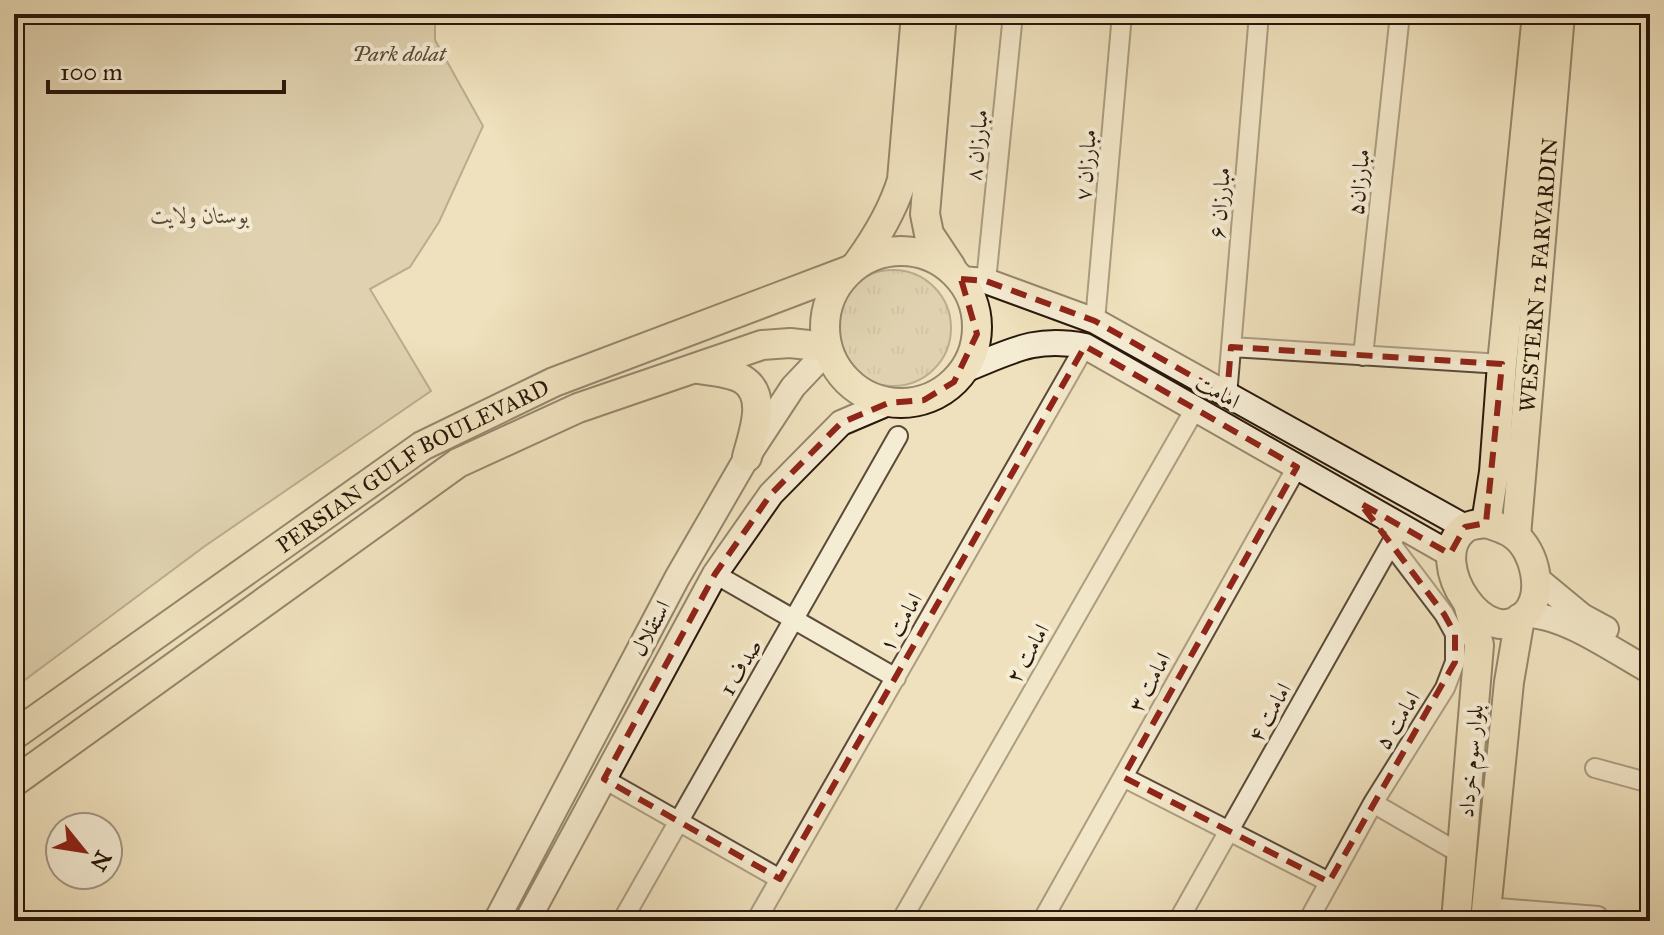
<svg xmlns="http://www.w3.org/2000/svg" width="1664" height="935" viewBox="0 0 1664 935" font-family="'IM FELL Great Primer',Amiri,serif">
<style>
.grass{fill:url(#grass-tufts);stroke:#7c6c55;stroke-width:2}
.park{fill:#cebf9f;stroke:#7c6c55;stroke-width:2}
.lines{fill:none;stroke-linecap:round;stroke-linejoin:round}
.street-casing{stroke:#5b4a38;stroke-width:22}
.secondary-casing{stroke:#2a180b;stroke-width:28}
.primary-casing{stroke:#2a180b;stroke-width:32}
.street{stroke:#f5ecd4;stroke-width:18}
.secondary{stroke:#f5ecd4;stroke-width:24}
.primary{stroke:#efe1bd;stroke-width:28}
.marked{fill:none;stroke:#8f2418;stroke-width:6;stroke-dasharray:16 10;stroke-linejoin:round}
.labels{text-anchor:middle;stroke-width:8;stroke-linejoin:round;paint-order:stroke}
.park-label{font-size:22px;font-style:italic;fill:#5b4a37;stroke:#f5ecd4}
.street-label{font-size:22px;fill:#2a180b;stroke:#f5ecd4}
</style>
<defs>
<pattern id="grass-tufts" width="24" height="20" patternUnits="userSpaceOnUse" patternTransform="scale(2)"><rect width="24" height="20" fill="#cebf9f"/><path d="M3 7l-1-3M5 7V3M7 7l1-3M15 17l-1-3M17 17v-4M19 17l1-3" fill="none" stroke="#b1a388"/></pattern>
</defs>
<rect width="100%" height="100%" fill="#efe1bd"/>
<filter id="stains"><feTurbulence type="fractalNoise" baseFrequency=".0025" numOctaves="4"/><feColorMatrix values="0 0 0 0 .2 0 0 0 0 .09 0 0 0 0 .02 0 0 0 .5 -.17"/></filter>
<radialGradient id="worn" r=".72"><stop offset=".6" stop-color="#630" stop-opacity="0"/><stop offset="1" stop-color="#630" stop-opacity=".3"/></radialGradient>
<path class="grass" d="M835 328a58 58 0 1 1 116 0a58 58 0 1 1-116 0Z"/>
<path class="park" d="M14 14H435V40L483 126 439 222 410 267 370 289 431 391 205 546 14 688Z"/>
<g class="lines">
<defs>
<path id="street" d="M986 281 1013 14
M1095 321 1122 14
M1231 347 1502 364
M1363 356 1400 14
M1227 396 1259 14
M715 574 896 678
M1595 768 1650 783
M1123 777 1329 882
M604 779 780 879
M1373 803 1461 854
M1487 907 1598 916 1597 921
M622 921 898 436
M756 921 1085 346
M901 921 1195 409
M1042 921 1297 467
M1178 921 1401 526
M1308 921 1373 803 1445 688 1455 662V634L1444 614 1391 544"/>
<path id="secondary" d="M961 279 986 281 1095 321 1465 527
M964 370C1010 352 1034 336 1085 346L1450 554
M1536 578 1582 616 1606 629
M1526 615C1565 615 1615 652 1650 671
M496 921 677 578 747 457 793 387 828 350
M527 921 715 574 771 494 841 423 888 403"/>
<g id="primary">
<path d="M942 14 925 214 929 234 951 267"/>
<circle cx="901" cy="327" r="76"/>
<path d="M858 263C876 238 893 210 902 180L916 14"/>
<path d="M698 369C712 371 730 372 742 379 769 395 753 434 747 457"/>
<path d="M1486 523 1494 472 1502 364 1537 14"/>
<path d="M1486 523C1496 526 1506 529 1514 535 1535 550 1545 594 1526 614 1487 655 1425 562 1463 530 1468 525 1478 524 1486 523Z"/>
<path id="s1" d="M1516 536 1560 14"/>
<path id="s2" d="M14 735 422 446 554 382 850 270"/>
<path d="M14 782 458 463 578 408 762 345 790 343 827 347"/>
<path d="M1456 921 1479 645 1468 603"/>
<path d="M1485 921 1509 682 1520 618"/>
</g>
</defs>
<use href="#street" class="street-casing"/>
<use href="#secondary" class="secondary-casing"/>
<use href="#primary" class="primary-casing"/>
<use href="#street" class="street"/>
<use href="#secondary" class="secondary"/>
<use href="#primary" class="primary"/>
</g>
<path d="M0 0H1664V935H0ZM961 279 986 281 1095 321 1227 396 1231 347 1502 364 1486 523 1465 527 1450 554 1360 503 1444 614 1455 634V662L1329 882 1123 777 1297 467 1085 346 780 879 604 779 715 574 771 494 841 423 888 403 924 400 954 382 977 334Z" fill="#efe1bd" fill-opacity=".55" fill-rule="evenodd"/>
<path class="marked" d="M961 279 986 281 1095 321 1227 396 1231 347 1502 364 1486 523 1465 527 1450 554 1360 503 1444 614 1455 634V662L1329 882 1123 777 1297 467 1085 346 780 879 604 779 715 574 771 494 841 423 888 403 924 400 954 382 977 334Z"/>
<g class="labels">
<g class="park-label">
<text x="399" y="61">Park dolat</text>
<text x="200" y="223">بوستان ولایت</text>
</g>
<g class="street-label">
<text transform="translate(976 145) rotate(-84)" y="8">مبارزان ۸</text>
<text transform="translate(1085 165) rotate(-85)" y="8">مبارزان ۷</text>
<text transform="translate(1358 182) rotate(-84)" y="8">مبارزان۵</text>
<text transform="translate(1219 203) rotate(-85)" y="8">مبارزان ۶</text>
<text dy="8" stroke="none"><textPath href="#s1" startOffset="262">WESTERN 12 FARVARDIN</textPath></text>
<text transform="translate(1218 391) rotate(29)" y="8">امامت</text>
<text dy="8" stroke="none"><textPath href="#s2" startOffset="482">PERSIAN GULF BOULEVARD</textPath></text>
<text transform="translate(900 622) rotate(-60)" y="8">امامت ۱</text>
<text transform="translate(650 628) rotate(-62)" y="8">استقلال</text>
<text transform="translate(1027 653) rotate(-60)" y="8">امامت ۲</text>
<text transform="translate(740 667) rotate(-60)" y="8">صدف 1</text>
<text transform="translate(1149 682) rotate(-61)" y="8">امامت ۳</text>
<text transform="translate(1269 712) rotate(-60)" y="8">امامت ۴</text>
<text transform="translate(1397 720) rotate(-58)" y="8">امامت ۵</text>
<text transform="translate(1470 761) rotate(-85)" y="8">بلوار سوم خرداد</text>
</g>
</g>
<rect width="1664" height="935" fill="none" stroke="#efe1bd" stroke-width="48"/>
<rect x="16" y="16" width="1632" height="903" fill="none" stroke="#2a180b" stroke-width="4"/>
<rect x="24" y="24" width="1616" height="887" fill="none" stroke="#2a180b" stroke-width="2"/>
<g transform="translate(84 851) rotate(120)"><circle r="38" fill="#f5ecd4" stroke="#a49784" stroke-width="2"/>
<path d="M0-6L14 30L0 20L-14 30Z" fill="#8f2418"/>
<text y="-12" font-size="22" font-weight="bold" text-anchor="middle" fill="#2a180b">N</text>
</g>
<path d="M48 80v12h236v-12" fill="none" stroke="#2a180b" stroke-width="4"/>
<text x="60" y="80" font-size="24" fill="#2a180b" stroke="#f5ecd4" stroke-width="6" paint-order="stroke">100 m</text>
<rect width="100%" height="100%" filter="url(#stains)"/>
<rect width="100%" height="100%" fill="url(#worn)"/>
</svg>
